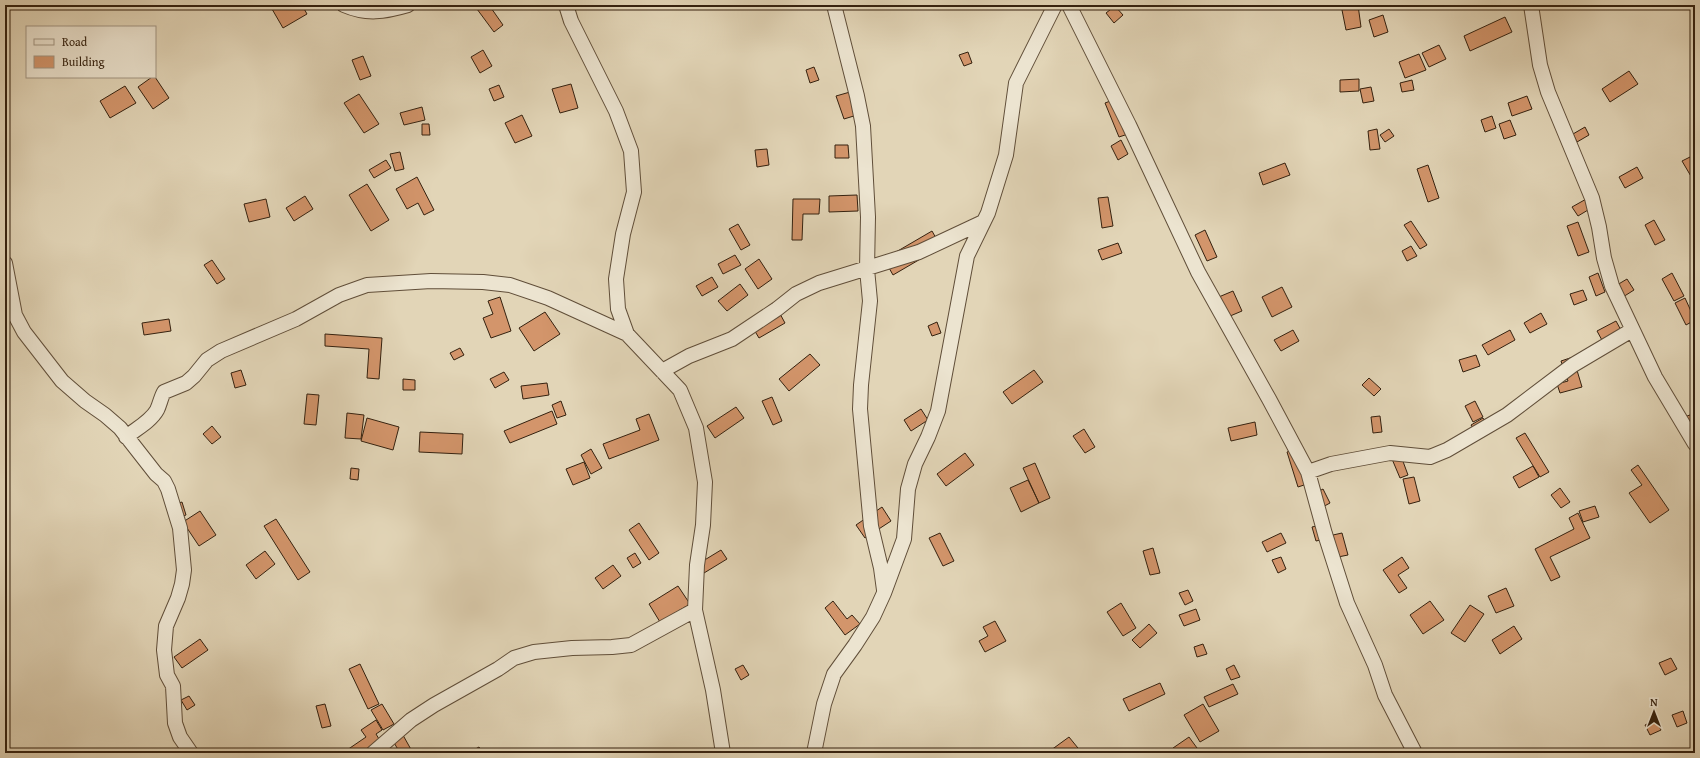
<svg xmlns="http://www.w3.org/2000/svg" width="1700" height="758" viewBox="0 0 1700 758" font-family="'Gentium Book Plus',serif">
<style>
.building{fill:#d3956b;stroke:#34210f}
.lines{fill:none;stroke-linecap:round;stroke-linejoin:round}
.street-casing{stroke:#604e39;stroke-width:16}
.street{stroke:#ece4d0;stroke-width:14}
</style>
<rect width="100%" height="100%" fill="#e2d5b7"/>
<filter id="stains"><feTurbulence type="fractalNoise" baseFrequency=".005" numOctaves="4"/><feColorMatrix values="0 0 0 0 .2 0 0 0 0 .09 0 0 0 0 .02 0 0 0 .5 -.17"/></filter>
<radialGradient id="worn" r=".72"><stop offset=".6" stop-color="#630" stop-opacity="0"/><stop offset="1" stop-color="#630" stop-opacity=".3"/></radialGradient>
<path class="building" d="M280 5H302L307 14 283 28 272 9Z
M474 5H489L503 25 494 32Z
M1341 5H1358L1361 27 1346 30Z
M1115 6 1123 15 1114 23 1106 13Z
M1383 15 1388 32 1374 37 1369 20Z
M1505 17 1512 32 1470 51 1464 36Z
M1439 45 1446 59 1429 67 1422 53Z
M483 50 492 66 480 73 471 57Z
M968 52 972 63 964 66 959 55Z
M1419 54 1426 70 1405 78 1399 62Z
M363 56 371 76 360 80 352 60Z
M814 67 819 80 810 83 806 70Z
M1629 71 1638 84 1610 102 1602 89Z
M152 77H155L169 98 153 109 138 87Z
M1359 79V91L1340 92V80Z
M1412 80 1414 90 1402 92 1400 83Z
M571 84 578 108 560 113 552 89Z
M499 85 504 97 494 101 489 89Z
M125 86 136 103 110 118 100 101Z
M1371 87 1374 101 1363 103 1360 89Z
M850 92 857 115 844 119 836 96Z
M359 94 379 124 364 133 344 103Z
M1527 96 1532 109 1512 116 1508 103Z
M1113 100 1128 134 1119 137 1105 103Z
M422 107 425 120 404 125 400 113Z
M522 115 532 136 515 143 505 123Z
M1492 116 1496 128 1485 132 1481 120Z
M1510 120 1516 135 1504 139 1499 124Z
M422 124H429L430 135H422Z
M1585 127 1589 135 1577 142 1573 134Z
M1377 129 1380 149 1370 150 1368 131Z
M1389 129 1394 136 1385 142 1380 135Z
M1121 140 1128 154 1118 160 1111 146Z
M835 145H848L849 158H835Z
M767 149 769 165 757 167 755 150Z
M400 152 404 169 395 171 390 154Z
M1690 157 1695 165V177L1692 178 1682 161Z
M386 160 391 168 374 178 369 170Z
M1285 163 1290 175 1263 185 1259 173Z
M1428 165 1439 198 1428 202 1417 169Z
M1637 167 1643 178 1625 188 1619 177Z
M417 177 434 210 424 215 418 203 407 209 396 189Z
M367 184 389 220 371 231 349 195Z
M1695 191V200L1691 194Z
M857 195 858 211 829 212V196Z
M305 196 313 209 294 221 286 208Z
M1108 197 1113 226 1102 228 1098 198Z
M1588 198 1593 207 1578 216 1572 207Z
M266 199 270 217 249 222 244 204Z
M793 199H820L819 214H803L802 240H792Z
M1654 220 1665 240 1655 245 1645 225Z
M1411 221 1427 245 1420 249 1404 225Z
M1578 222 1589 252 1578 256 1567 226Z
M738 224 750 245 741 250 729 229Z
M1205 230 1217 257 1207 261 1195 235Z
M932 231 941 247 893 275 884 259Z
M1118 243 1122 253 1102 260 1098 250Z
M1411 246 1417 256 1407 261 1402 251Z
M735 255 741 265 723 274 718 264Z
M759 259 772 279 758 289 745 269Z
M212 260 225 279 217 284 204 265Z
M1598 273 1605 292 1596 296 1589 277Z
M1672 273 1684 296 1674 301 1662 279Z
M712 277 718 287 702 296 696 286Z
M1627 279 1634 290 1615 302 1607 291Z
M740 284 748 295 727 311 718 301Z
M1282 287 1292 307 1272 317 1262 297Z
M1583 290 1587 300 1574 305 1570 294Z
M1233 291 1242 311 1223 319 1214 299Z
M500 297 511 331 491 338 483 318 493 314 488 301Z
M1685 298 1695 320 1686 325 1675 303Z
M545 312 560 334 534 351 519 328Z
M779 312 785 323 759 338 753 328Z
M1541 313 1547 324 1530 333 1524 323Z
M169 319 171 331 144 335 142 323Z
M1616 321 1622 332 1603 342 1597 331Z
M937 322 941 333 932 336 928 326Z
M1293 330 1299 341 1281 351 1274 340Z
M1510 330 1515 340 1488 355 1482 345Z
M325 334 382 338 379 379 367 378 369 349 325 346Z
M460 348 464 355 454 360 450 353Z
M810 354 820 365 789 391 779 379Z
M1476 355 1480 366 1463 372 1459 360Z
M1573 357 1582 387 1560 393 1557 384 1568 381 1561 361Z
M241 370 246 385 235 388 231 373Z
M1034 370 1043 382 1012 404 1003 392Z
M504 372 509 380 495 388 490 379Z
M1369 378 1381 389 1374 396 1362 385Z
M403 379 415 380V390H403Z
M547 383 549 395 523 399 521 386Z
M307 394 319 395 316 425 304 424Z
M772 397 782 421 773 425 762 401Z
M561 401 566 415 557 418 552 405Z
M1475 401 1483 417 1473 422 1465 406Z
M736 407 744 418 715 438 707 426Z
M921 409 928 420 911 431 904 420Z
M552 411 557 424 510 443 504 431Z
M347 413 364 415 361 439 345 438Z
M1695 413V447L1682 418Z
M649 414 659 440 609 459 603 444 640 430 636 419Z
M1380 416 1382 432 1373 433 1371 417Z
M367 418 399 427 393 450 361 441Z
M1483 418 1491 431 1479 438 1471 425Z
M1255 422 1257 435 1231 441 1228 428Z
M212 426 221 437 212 444 203 434Z
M1084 429 1095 447 1085 453 1073 436Z
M420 432 463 434 462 454 419 452Z
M1525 433 1549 472 1540 477 1516 438Z
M591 449 602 468 591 474 581 455Z
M1296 449 1307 484 1298 487 1287 452Z
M965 453 974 465 946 486 937 474Z
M1401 456 1408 475 1400 478 1392 459Z
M584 462 590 478 573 485 566 469Z
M1035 463 1050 498 1039 503 1023 468Z
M1638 465 1669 510 1650 523 1629 493 1642 485 1631 470Z
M1533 466 1539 477 1519 488 1513 477Z
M351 468 359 469 358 480 350 479Z
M1414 477 1420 501 1409 504 1403 479Z
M1028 480 1039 503 1021 512 1010 488Z
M1560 488 1570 502 1561 508 1551 495Z
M1323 489 1330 503 1317 510 1310 496Z
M182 502 186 515 178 518 173 505Z
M1595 506 1599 517 1583 522 1579 511Z
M882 507 891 521 865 538 856 525Z
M200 511 216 535 199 546 183 522Z
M1578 513 1590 538 1550 557 1560 577 1551 581 1535 549 1574 529 1569 518Z
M276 519 310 572 298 580 264 526Z
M639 523 659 553 649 560 629 530Z
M1321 525 1325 539 1316 541 1312 527Z
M940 533 954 561 943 566 929 538Z
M1281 533 1286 543 1267 552 1262 542Z
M1342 533 1348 555 1338 557 1333 535Z
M1153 548 1160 573 1150 575 1143 551Z
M721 550 727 559 704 573 698 564Z
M265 551 275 564 256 579 246 565Z
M635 553 641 563 633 568 627 558Z
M1281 557 1286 569 1278 573 1272 560Z
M1402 557 1409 568 1398 575 1407 588 1399 593 1383 570Z
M613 565 621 576 603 589 595 578Z
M678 586 690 604 660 622 649 604Z
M1506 588 1514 606 1496 613 1488 596Z
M1188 590 1193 601 1185 605 1179 593Z
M833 601 847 619 852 615 860 624 845 635 825 608Z
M1430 601 1444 620 1423 634 1410 615Z
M1121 603 1136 628 1123 636 1107 612Z
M1470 605 1484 614 1465 642 1451 633Z
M1196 609 1200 620 1184 626 1179 615Z
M995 621 1006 641 985 652 979 641 988 636 983 627Z
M1149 624 1157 633 1140 648 1132 640Z
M1514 626 1522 639 1500 654 1492 640Z
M200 639 208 650 182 668 174 657Z
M1203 644 1207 654 1197 657 1194 647Z
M1671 658 1677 669 1665 675 1659 663Z
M360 664 379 704 368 709 349 669Z
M743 665 749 675 741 680 735 669Z
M1234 665 1240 677 1231 680 1226 669Z
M1160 683 1165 694 1129 711 1123 699Z
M1233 684 1238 694 1209 707 1204 697Z
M189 696 195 705 187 710 181 700Z
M325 704 331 726 322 728 316 706Z
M382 704 394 724 383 730 371 710Z
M1203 704 1219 731 1200 742 1184 715Z
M1683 711 1687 723 1677 727 1672 715Z
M376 720 382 730 376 734 382 744 369 753H349L347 750 366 737 361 730Z
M1656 720 1661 730 1650 735 1645 725Z
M399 728 413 753H400L389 734Z
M1069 737 1082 753H1070L1069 752 1067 753H1047Z
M1189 737 1197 748 1191 753H1176L1173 748Z
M479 747 483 753H471L470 752Z"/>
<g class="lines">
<defs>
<path id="street" d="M344 5C367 15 384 12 408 5
M566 5 571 21 616 111 631 151 634 192 623 234 616 279 618 309 627 334 680 390 696 428 705 482 703 525 697 565 695 610 713 690 723 753
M834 5 857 96 863 126 868 217 867 269 870 301 861 385 860 409 871 526 881 568 884 590
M1069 5 1129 125 1198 272 1269 399 1308 472 1325 534 1347 603 1375 665 1385 695 1415 753
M1531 5 1540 65 1548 92 1592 198 1599 227 1604 258 1612 286 1655 377 1695 444
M5 263 15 315 24 332 62 381 85 401 105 415 120 428 156 474 164 481 168 489 180 528 184 570 182 584 178 598 166 626 164 650 167 675 173 686 175 723 180 737 191 753
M662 371 689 356 732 339 777 309 796 294 819 283 919 252 983 222
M126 437C136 429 151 421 157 410 160 404 161 397 164 392L186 383 194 376 207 360 221 351 296 319 339 295 367 285 431 281 483 282 510 285 548 298 627 334
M1308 472 1331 464 1390 453 1430 457 1447 450 1507 415 1573 365 1632 330
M373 753 411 720 434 705 498 669 514 658 534 652 572 648 612 647 631 645 695 610
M814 753 824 704 834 674 855 645 873 617 884 593 904 539 908 489 915 464 928 437 938 411 967 256 988 213 1006 155 1016 83 1055 5"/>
</defs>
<use href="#street" class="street-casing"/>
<use href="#street" class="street"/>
</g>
<rect width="1700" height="758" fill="none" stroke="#e2d5b7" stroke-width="20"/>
<rect x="6" y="6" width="1688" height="746" fill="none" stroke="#34210f" stroke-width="2"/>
<rect x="10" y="10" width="1680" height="738" fill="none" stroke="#34210f"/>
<rect x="26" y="26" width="130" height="52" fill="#ece4d0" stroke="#a29683"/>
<rect x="34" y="39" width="20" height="6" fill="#ece4d0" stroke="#a29683"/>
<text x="62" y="46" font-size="12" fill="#34210f">Road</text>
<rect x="34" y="56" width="20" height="12" fill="#d3956b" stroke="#a29683"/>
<text x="62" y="66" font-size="12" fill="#34210f">Building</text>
<g transform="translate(1654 712)" stroke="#ece4d0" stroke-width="3" paint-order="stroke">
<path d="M0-3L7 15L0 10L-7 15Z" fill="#34210f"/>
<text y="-6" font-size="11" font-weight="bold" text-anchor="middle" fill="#34210f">N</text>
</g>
<rect width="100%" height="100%" filter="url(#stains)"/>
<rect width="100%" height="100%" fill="url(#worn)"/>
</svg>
